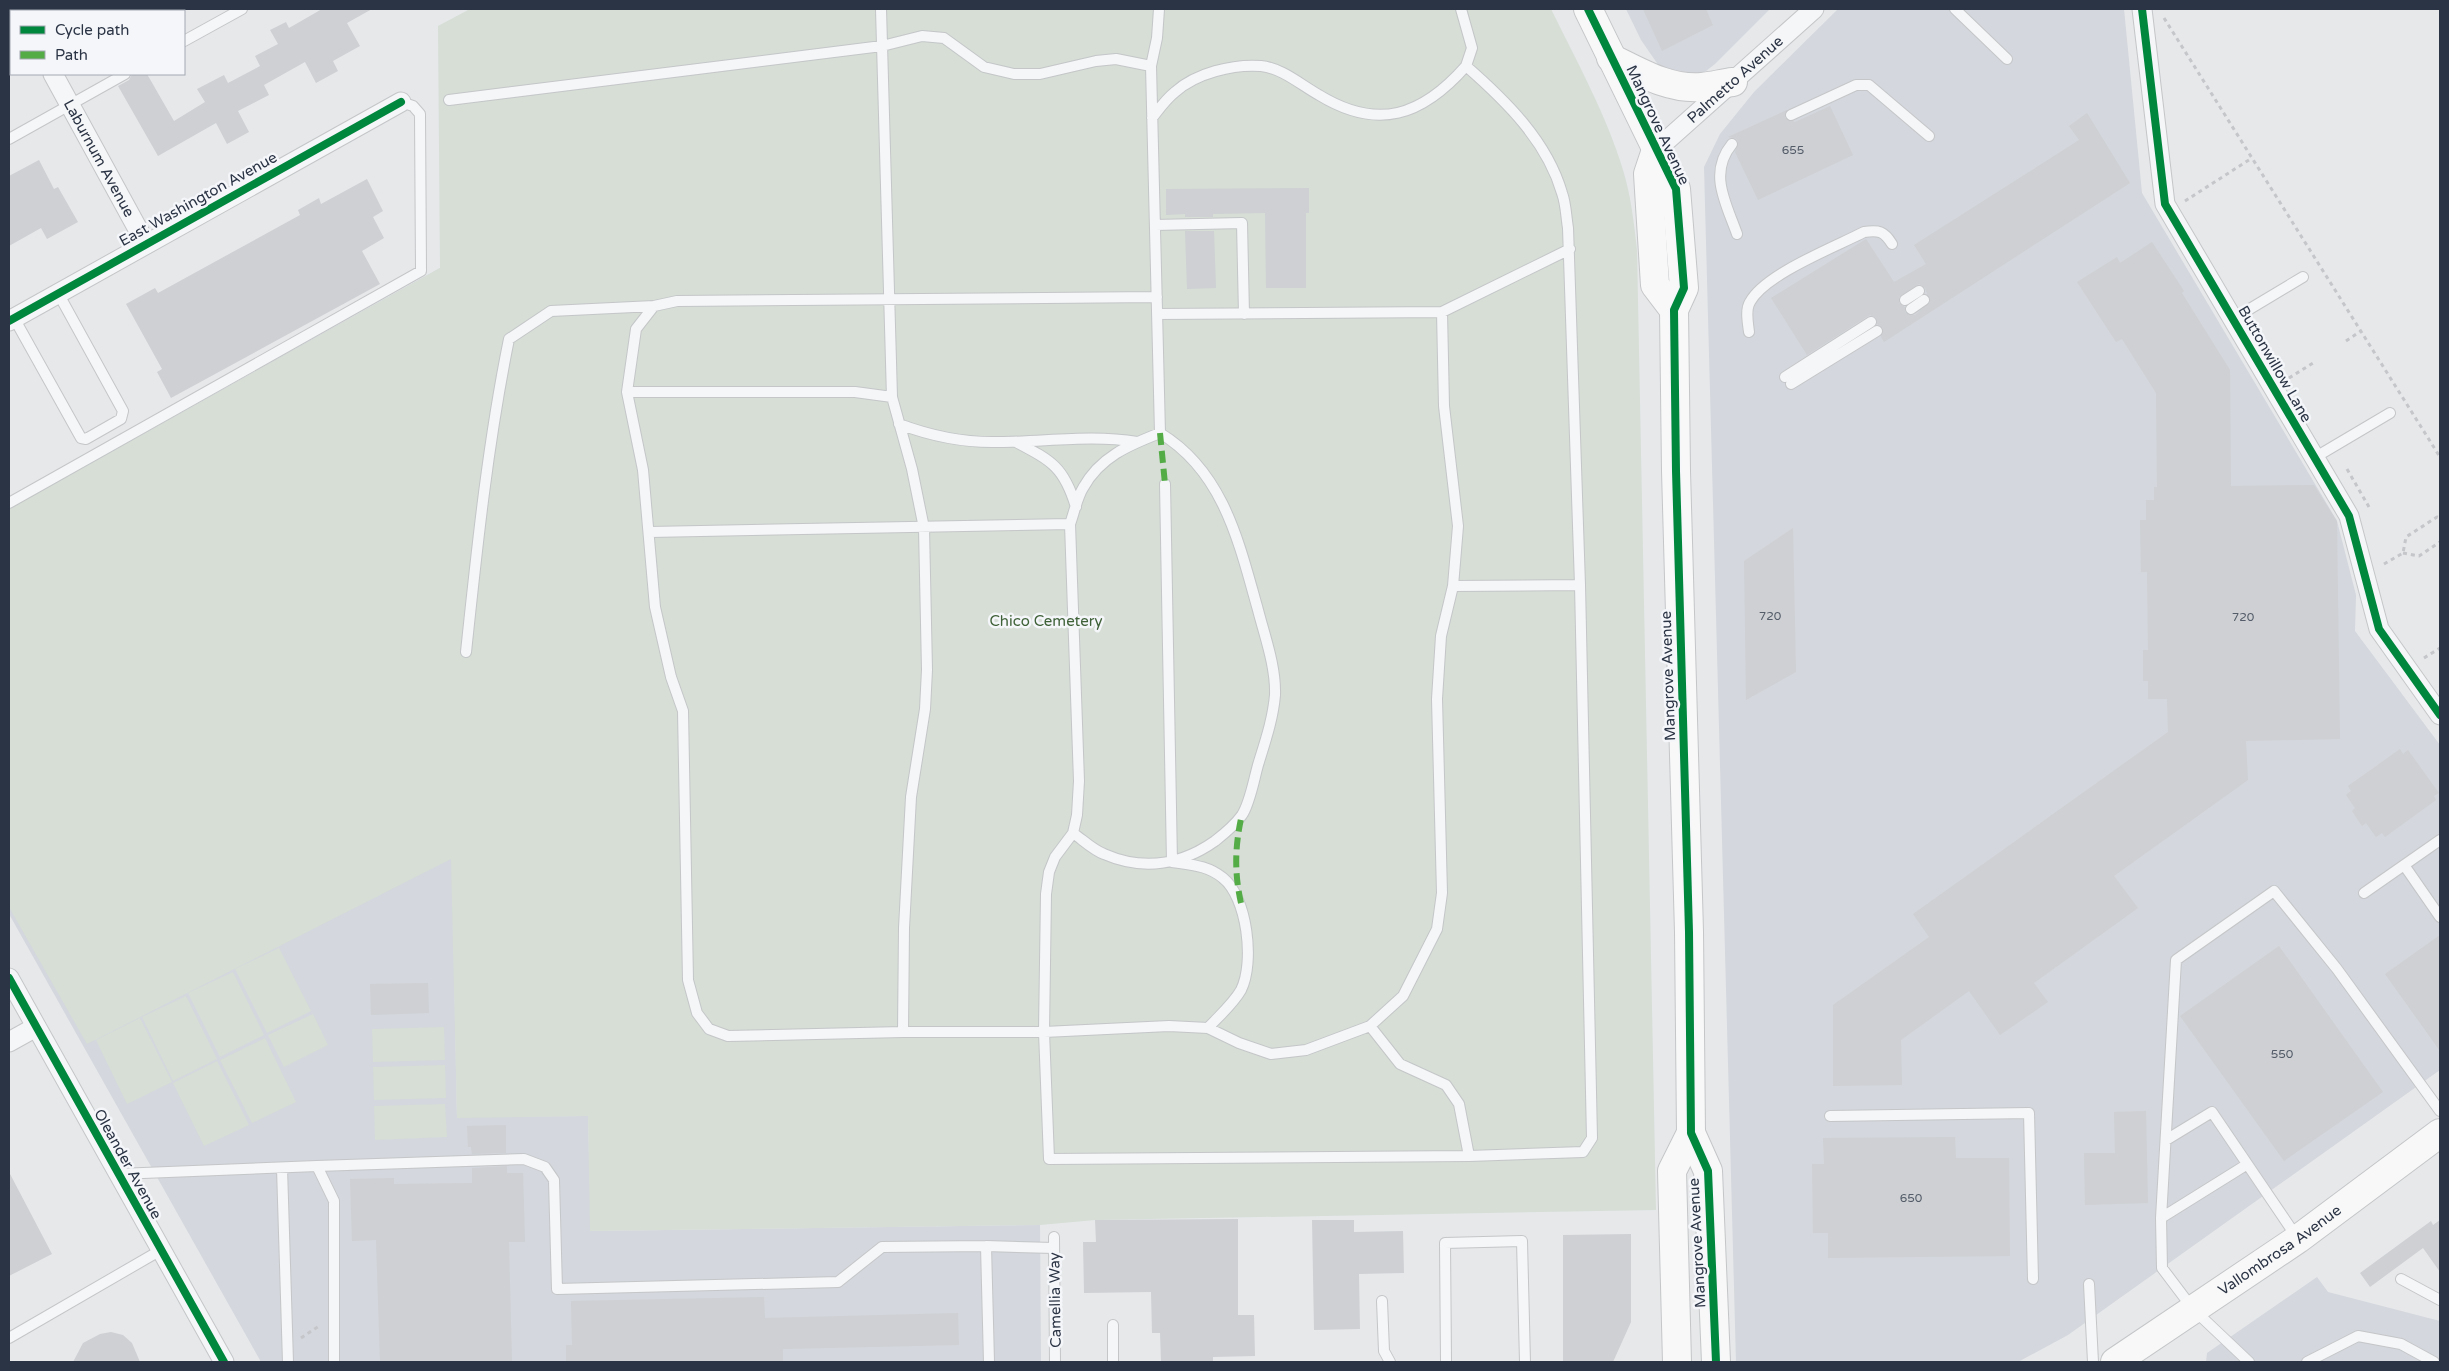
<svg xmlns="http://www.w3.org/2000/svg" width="2449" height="1371" viewBox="0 0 2449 1371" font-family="'Varela Round',sans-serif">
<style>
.built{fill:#d4d7dd}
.green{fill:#d6ded6}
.building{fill:#ced0d3;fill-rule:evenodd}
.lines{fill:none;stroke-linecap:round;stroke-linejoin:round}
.lane-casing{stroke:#c4c6c8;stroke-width:12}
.street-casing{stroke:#c4c6c8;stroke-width:21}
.secondary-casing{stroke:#c4c6c8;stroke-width:30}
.path{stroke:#c5c6ca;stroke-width:3;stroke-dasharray:4 4;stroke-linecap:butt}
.lane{stroke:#f5f6f7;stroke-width:10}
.street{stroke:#f5f6f7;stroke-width:19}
.secondary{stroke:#f8f8f8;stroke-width:28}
.quiet{stroke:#54ac47;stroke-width:6;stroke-dasharray:12 6;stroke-linecap:butt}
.cycleway-casing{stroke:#f4f6f9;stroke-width:11}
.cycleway{stroke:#00873e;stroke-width:8}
.labels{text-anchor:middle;stroke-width:5;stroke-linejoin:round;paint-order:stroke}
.number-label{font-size:12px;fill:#545c69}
.street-label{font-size:15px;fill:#2b3445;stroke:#f4f6f9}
.park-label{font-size:15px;fill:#3f6138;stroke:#f4f6f9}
</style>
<rect width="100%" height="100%" fill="#e6e8ea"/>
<path class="built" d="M1626 9H1770L1715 64 1706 71 1692 77 1675 75 1659 66 1641 40Z
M1838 9H2124L2142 193 2337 521 2356 595 2355 631 2440 745V1070L2068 1335 2018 1362H1736L1704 167 1720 134 1754 92Z
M440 268 457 1117 588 1116 591 1231 1040 1225 1041 1362H261L9 914V509Z
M2317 1277 2328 1292 2440 1321V1362H2206L2207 1353Z"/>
<path class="green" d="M470 9H1551C1576 60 1607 116 1623 170 1631 196 1634 223 1637 250L1656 1210 1095 1220 1040 1225 590 1231 588 1116 457 1118 451 859 87 1044 9 907V509L440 268 438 26Z
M279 948 311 1011 267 1033 235 969Z
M233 972 264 1035 220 1057 188 993Z
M186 996 217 1059 173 1081 142 1017Z
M313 1014 328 1045 284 1067 268 1035Z
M140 1018 172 1082 127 1104 96 1040Z
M444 1027 445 1060 373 1062 372 1029Z
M265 1038 296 1102 252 1123 220 1060Z
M217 1061 249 1125 204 1146 173 1083Z
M445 1065 446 1098 374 1100 373 1067Z
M445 1104 447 1137 375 1140 374 1106Z"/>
<path class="building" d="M322 9H372L347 23 360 46 333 61 338 71 316 83 305 62 264 85 269 95 238 111 249 132 227 144 216 123 158 156 118 86 129 80 132 74H147L174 121 205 102 197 89 224 75 228 83 260 66 255 56 278 44 270 30 286 22 289 28Z
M1643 9H1706L1713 25 1662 51Z
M1830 106 1853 155 1758 200 1735 152 1738 141 1735 138 1728 137 1787 110 1785 118 1795 122Z
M2087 113 2130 183 1884 342 1881 337 1883 328 1877 324 1876 318 1870 315 1807 355 1771 298 1866 239 1894 282 1926 264 1914 245 2079 140 2069 126ZM1919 284 1925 288 1930 302 1915 315H1909L1905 312V307L1899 303V297Z
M39 160 54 189 58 187 78 222 47 239 41 228 9 246V176Z
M367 179 383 211 373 217 384 238 362 251 380 284 171 398 157 372 162 369 126 304 155 288 158 293 300 215 298 210 319 198 321 204Z
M1309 188V213H1306V288H1266L1265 213 1213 214V217H1185V214L1166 215V189Z
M1185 231H1214L1216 288 1187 289Z
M2152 242 2184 291 2182 293 2230 370 2231 486 2314 485 2337 521 2340 739 2246 741 2248 780 2114 876 2138 908 2034 983 2048 1002 2000 1035 1969 991 1901 1040 1902 1085 1833 1086V1005L1929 937 1913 914 2168 732 2167 699H2148V681H2143V650H2148L2147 572H2141L2140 520H2146V500H2154V487H2157L2156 393 2122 339 2116 342 2077 282 2117 257 2120 263Z
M1793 528 1796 672 1746 700 1744 561Z
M2400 749 2403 754 2408 750 2439 793 2434 796 2436 800 2385 837 2382 833 2376 837 2366 823 2362 826 2352 811 2355 808 2346 795 2351 791 2348 786Z
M2440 935V1051L2385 974Z
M2279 946 2383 1092 2284 1161 2180 1016Z
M428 983 429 1013 371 1015 370 984Z
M2146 1111 2148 1203 2085 1205 2084 1153H2115L2114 1112Z
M506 1125V1153L472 1154 471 1147H468L467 1126Z
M1955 1137 1956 1158H2009L2010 1256 1828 1258V1233H1813L1812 1164H1824L1823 1138Z
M507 1166V1173H523L525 1242H509L512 1362H380L376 1240 352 1241 350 1179 394 1178V1184L472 1183V1168Z
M9 1172 52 1254 9 1276Z
M1238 1219V1315H1254L1255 1356 1213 1357V1362H1161L1160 1333H1152L1151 1292 1084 1293 1083 1242H1096L1095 1220Z
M1312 1220H1354V1232L1403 1231 1404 1273 1359 1274 1360 1329 1314 1330Z
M2440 1220V1272L2423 1248 2370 1287 2360 1273 2431 1221 2433 1225Z
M1631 1234V1322L1613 1362H1563V1235Z
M764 1297 765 1318 958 1313 959 1345 783 1349V1362H566V1345H572L571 1301Z
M111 1332 123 1335 132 1343 140 1362H73L83 1343 100 1334Z"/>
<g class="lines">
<defs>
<path id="lane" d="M881 9 892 397 912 469 924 528 927 670 925 709 911 797 904 928 903 1032
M1159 9 1157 38 1151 66 1160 433
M1955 9 2007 59
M184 41 242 9
M449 100 882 46 922 36 944 38 984 67 1014 74H1040L1096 61 1116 59 1151 66
M1791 115 1856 85H1869L1929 136
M1152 118C1159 109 1166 99 1175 92 1196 73 1233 64 1261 66 1282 68 1301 85 1319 95 1378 131 1422 116 1466 66
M9 139 125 74
M1732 144C1708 173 1726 203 1737 234
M1155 225 1242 223 1244 314
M1157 297 677 301 654 306 636 329 627 392 643 470 655 607 671 677 683 711 688 980 697 1013 709 1029 728 1036 903 1032H1044L1169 1026 1208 1028 1239 1043 1271 1054 1306 1050 1370 1026 1403 996 1437 929 1442 893 1437 699 1441 636 1453 586 1458 526 1444 406 1442 312
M1905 300 1919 291
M1911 309 1924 300
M1157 314 1442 312 1570 249
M14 318 81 438 86 439 121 419 123 411 58 293
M2233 319 2303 277
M1749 332C1748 323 1745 310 1750 302 1765 274 1835 247 1864 232 1879 230 1884 231 1892 244
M1785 377 1871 322
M1791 384 1877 331
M627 392H855L892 397
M899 424C931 436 964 443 999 442 1045 442 1092 434 1137 442
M1160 433C1129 445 1100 457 1083 488 1077 498 1074 513 1070 524L1079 781 1077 815 1073 833 1055 857 1049 872 1046 894 1044 1032 1049 1159 1469 1156 1583 1152 1592 1138 1580 585 1568 228C1566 216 1566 204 1562 193 1547 141 1506 101 1466 66L1472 48 1461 9
M1016 442C1052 461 1064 467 1076 507
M2314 458 2390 413
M1165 484 1172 862C1191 865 1207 865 1223 878 1247 897 1255 962 1241 990 1233 1004 1219 1016 1208 1028
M9 503 421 271 420 114 413 106 401 102
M650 532 1070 524
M1453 586 1580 585
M466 652C477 547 488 442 509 339L551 311 654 306
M1073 833C1083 840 1093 850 1104 854 1143 871 1181 865 1215 841 1224 834 1235 825 1242 815 1250 803 1254 779 1258 765 1265 742 1273 719 1275 695 1276 667 1265 637 1258 610 1239 543 1224 472 1160 433
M2404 865 2440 917
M2364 893 2440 840
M1370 1026 1400 1064 1446 1085 1459 1104 1469 1156
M1830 1116 2029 1113 2033 1279
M2166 1140 2212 1112 2298 1239
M317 1166 524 1159 545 1167 554 1180 557 1289 838 1282 882 1247 986 1246
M282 1168 288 1362
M118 1174 317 1166 334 1201V1362
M2161 1218 2246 1165
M1054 1237 1055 1362
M2401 1279 2440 1300
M2089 1284 2093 1362
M1382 1301 1384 1351 1390 1362
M1113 1325V1362
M9 1338 161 1250
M989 1362 986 1246 1054 1248
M1446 1362 1445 1243 1522 1241 1525 1362
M2249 1362 2193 1309 2162 1268 2161 1218 2176 960 2274 891 2337 969 2440 1111
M2307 1362 2358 1336 2401 1344 2434 1362"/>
<g id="street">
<path d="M17 9 18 11"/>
<path d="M2142 9 2165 204 2349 516 2379 629 2440 715"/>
<path id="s1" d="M53 74 146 244"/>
<path id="s2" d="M1656 150 1814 9"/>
<path d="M9 321 401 102"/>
<path d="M9 978 224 1362"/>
<path d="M9 1042 36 1027"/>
</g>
<g id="secondary">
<path d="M1588 9 1676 189 1684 288 1674 310 1676 471 1689 932 1691 1133 1708 1171 1716 1362"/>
<path d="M1611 58C1640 72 1669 90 1702 87 1713 86 1723 83 1733 82"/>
<path d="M1656 150 1648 174 1655 285 1674 310"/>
<path d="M1677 1362 1672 1171 1691 1133"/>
<path id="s3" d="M2115 1362 2298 1239 2440 1133"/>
</g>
</defs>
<use href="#lane" class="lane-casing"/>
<use href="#street" class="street-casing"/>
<use href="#secondary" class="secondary-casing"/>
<path class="path" d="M2164 18 2440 457
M2185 201 2252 158
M2346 341 2361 331
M2289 378 2313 363
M2347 469 2369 507
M2403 553 2419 556 2440 542
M2384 564 2403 553 2406 537 2437 517 2440 518
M2424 658 2440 648
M301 1338 319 1326"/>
<use href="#lane" class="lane"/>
<use href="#street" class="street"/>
<use href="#secondary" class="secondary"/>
<path class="quiet" d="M1160 433 1165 484
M1241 903C1234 872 1235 845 1242 814"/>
<defs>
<path id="cycleway" d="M1588 9 1676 189 1684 288 1674 310 1676 471 1689 932 1691 1133 1708 1171 1716 1362
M2142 9 2165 204 2349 516 2379 629 2440 715
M9 321 401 102
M9 978 224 1362"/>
</defs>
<use href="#cycleway" class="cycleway-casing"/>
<use href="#cycleway" class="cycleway"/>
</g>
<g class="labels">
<g class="number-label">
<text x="1793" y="154">655</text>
<text x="1770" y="620">720</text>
<text x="2243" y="621">720</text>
<text x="2282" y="1058">550</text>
<text x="1911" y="1202">650</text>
</g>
<g class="street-label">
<text dy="5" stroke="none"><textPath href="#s2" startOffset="106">Palmetto Avenue</textPath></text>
<text transform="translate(1658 125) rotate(65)" y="5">Mangrove Avenue</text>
<text dy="5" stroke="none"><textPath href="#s1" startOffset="96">Laburnum Avenue</textPath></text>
<text transform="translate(198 199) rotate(-29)" y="5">East Washington Avenue</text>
<text transform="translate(2275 364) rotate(60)" y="5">Buttonwillow Lane</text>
<text transform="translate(1668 676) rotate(-92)" y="5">Mangrove Avenue</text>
<text transform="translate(128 1164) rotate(61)" y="5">Oleander Avenue</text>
<text transform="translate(1697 1243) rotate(-93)" y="5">Mangrove Avenue</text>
<text dy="5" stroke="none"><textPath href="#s3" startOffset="199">Vallombrosa Avenue</textPath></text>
<text transform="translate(1055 1300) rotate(-91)" y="5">Camellia Way</text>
</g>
<g class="park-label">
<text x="1046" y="626">Chico Cemetery</text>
</g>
</g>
<rect width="2449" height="1371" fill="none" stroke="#2b3445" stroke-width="20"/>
<rect x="10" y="10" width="175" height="65" fill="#f4f6f9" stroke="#a4a8b1"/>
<rect x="20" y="26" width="25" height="8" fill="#00873e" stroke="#a4a8b1"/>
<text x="55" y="35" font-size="15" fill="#2b3445">Cycle path</text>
<rect x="20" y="51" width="25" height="8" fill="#54ac47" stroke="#a4a8b1"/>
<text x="55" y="60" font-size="15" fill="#2b3445">Path</text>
</svg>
